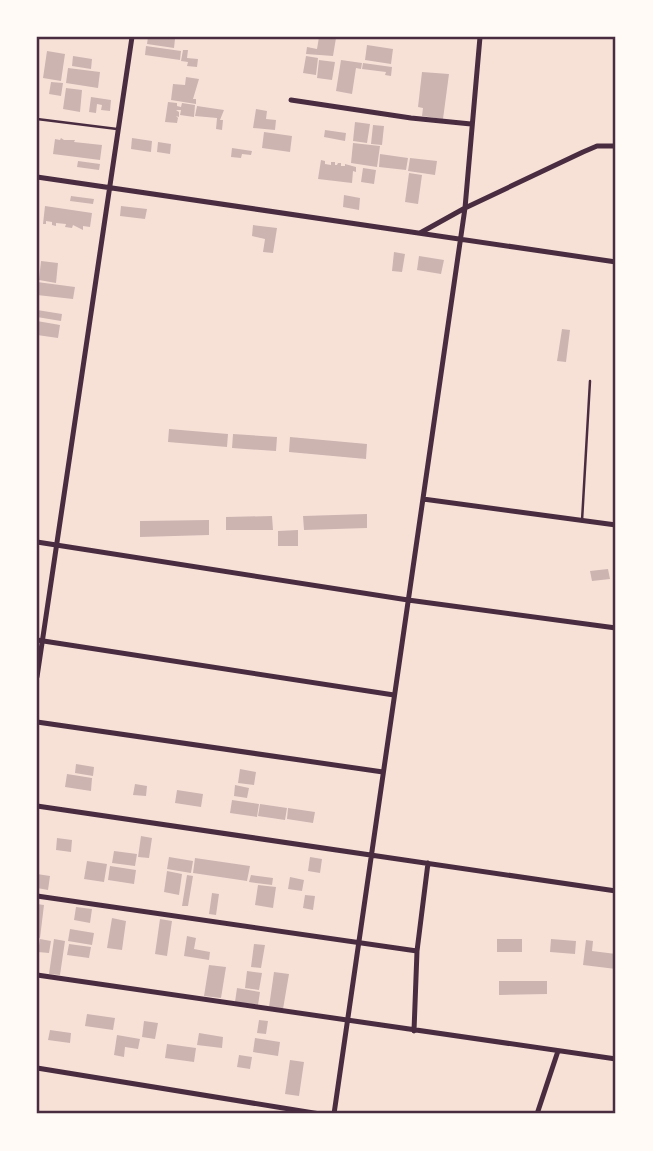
<svg xmlns="http://www.w3.org/2000/svg" width="653" height="1151" viewBox="0 0 653 1151" font-family="'Source Sans 3',sans-serif">
<style>
.building{fill:#ccb4b1}
.lines{fill:none;stroke-linecap:round;stroke-linejoin:round}
.service{stroke:#4a2c40;stroke-width:2.5}
.minor{stroke:#4a2c40;stroke-width:5}
.neatline{fill:none;stroke:#4a2c40;stroke-width:2.5}
</style>
<rect width="100%" height="100%" fill="#f7e1d7"/>
<path class="building" d="M148 37 175 39 174 48 147 44Z
M319 37 336 38 333 56 306 54 307 47 317 49Z
M367 45 393 49 391 64 365 60Z
M146 46 181 51 180 60 145 55Z
M183 50H188L187 58 198 59 197 67 187 66 188 62 181 61Z
M47 51 65 54 61 81 43 78Z
M73 56 92 59 91 69 72 66Z
M306 56 318 58 316 75 303 73Z
M319 60 335 62 332 80 317 78Z
M341 60 362 63 361 69 356 68 352 94 336 91Z
M363 63 392 67 391 76 385 75 386 72 362 69Z
M68 68 100 72 98 88 66 83Z
M422 72 449 74 443 119 422 116 423 108 418 107Z
M186 77 199 79 193 99H196V104L171 100 173 84 185 85Z
M51 82 63 83 61 96 49 94Z
M66 88 82 90 80 112 63 109Z
M91 97 111 100 110 111 101 110 102 105 97 104 96 113 89 112Z
M168 102 177 103V106L181 107 182 103 195 105 194 117 180 115 181 110H176L179 112V117L176 116 178 118 177 123 165 122Z
M197 106 224 110 220 120H223L222 130 216 129 217 118 195 116Z
M256 109 267 111 266 119 276 120 275 130 253 128Z
M355 122 370 124 367 143 353 141Z
M373 125 384 126 382 145 371 144Z
M325 130 346 133 345 141 324 137Z
M264 132 292 136 290 152 262 148Z
M61 138 64 140H75L74 142 102 145 100 160 53 154 55 139 60 140Z
M132 138 152 141 151 152 131 149Z
M158 142 171 144 170 154 157 152Z
M353 143 380 146 377 167 351 163Z
M232 148 252 151 251 155 242 154 241 158 231 157Z
M380 154 408 158 406 170 379 167Z
M410 158 437 161 435 175 408 171Z
M321 160 325 161V164L331 165V162H335V165H337L338 163H341V166H345V164L356 167V172L353 171 352 183 318 179Z
M78 161 100 164 99 170 77 167Z
M363 168 376 170 374 184 361 182Z
M409 173 422 175 418 204 405 202Z
M344 195 360 198 359 210 343 207Z
M71 196 94 199 93 204 70 201Z
M45 206 92 213 90 227 83 226V230L73 225 72 228 65 227 66 224 56 223V226L52 225V222L46 221V224H43Z
M121 206 147 209 145 219 120 216Z
M253 225 277 228 273 253 263 252 265 239 252 236Z
M394 252 405 254 402 272 392 271Z
M419 256 444 260 441 274 417 270Z
M41 261 58 263 56 283 39 280Z
M37 282 75 287 73 299 37 295Z
M37 310 62 314 61 321 37 317Z
M37 321 60 325 58 338 37 335Z
M562 329 570 330 566 362 557 361Z
M169 429 228 434 227 447 168 442Z
M233 434 277 437 276 451 232 448Z
M290 437 367 444 366 459 289 452Z
M367 514V528L304 530 303 516Z
M272 516 273 530H226V517Z
M209 520V535L140 537V521Z
M298 530V546H278V531Z
M608 569 610 579 592 581 590 571Z
M76 764 94 767 93 776 75 773Z
M240 769 256 772 254 785 238 783Z
M67 774 92 778 91 791 65 787Z
M135 784 147 786 146 796 133 795Z
M235 785 249 788 247 798 234 796Z
M177 790 203 794 201 807 175 803Z
M232 800 259 804 257 817 230 813Z
M260 804 287 808 285 820 258 816Z
M288 808 315 812 313 823 287 819Z
M141 836 152 838 149 858 138 857Z
M57 838 72 840 71 852 56 850Z
M114 851 137 854 135 866 112 863Z
M169 857 193 861 191 873 167 869Z
M310 857 322 859 320 873 308 871Z
M195 858 250 866 247 881 193 873Z
M87 861 107 864 104 882 84 879Z
M110 866 136 870 134 884 108 880Z
M167 871 182 874 179 895 164 892Z
M37 874 50 876 48 890 37 888Z
M187 875 193 876 188 906H182Z
M251 875 273 878 272 885 249 882Z
M290 877 304 880 302 891 288 889Z
M258 885 276 887 273 908 255 905Z
M212 893 219 894 216 915 209 914Z
M305 895 315 896 313 910 303 908Z
M37 904 44 905 40 938 37 937Z
M76 907 92 909 90 923 74 920Z
M112 918 126 921 122 950 107 948Z
M160 919 172 921 167 956 155 954Z
M70 929 94 933 92 945 68 941Z
M187 936 196 938 194 949 210 952 209 960 184 956Z
M40 939 51 941 49 953 38 952Z
M54 939 65 941 60 975 49 974Z
M497 939H522V952H497Z
M551 939 576 941 575 954 550 952Z
M586 940 593 941 592 951 616 954V969L583 965Z
M69 944 91 947 89 958 67 955Z
M254 944 265 945 261 968 251 967Z
M209 965 226 967 221 998 204 996Z
M247 971 262 973 259 990 245 988Z
M274 972 289 974 283 1009 269 1007Z
M499 981H547V994L499 995Z
M237 988 260 992 258 1005 235 1002Z
M87 1014 115 1018 113 1030 85 1026Z
M259 1020 268 1021 266 1034 257 1033Z
M144 1021 158 1023 155 1039 142 1037Z
M50 1030 71 1033 70 1043 48 1040Z
M199 1033 223 1037 222 1048 197 1045Z
M117 1035 140 1039 138 1049 125 1047 124 1057 114 1055Z
M255 1038 280 1042 278 1056 253 1052Z
M167 1044 196 1048 194 1062 165 1058Z
M239 1055 252 1057 250 1069 237 1067Z
M290 1060 304 1062 299 1096 285 1094Z"/>
<g class="lines">
<path class="service" d="M37 119 117 129
M582 521 590 381"/>
<path class="minor" d="M291 100 411 118 471 124
M37 177 616 262
M420 233 465 208 583 152 597 146H616
M423 499 616 525
M37 542 408 600 616 628
M37 640 394 695
M37 677 132 37
M37 722 383 772
M37 806 616 891
M37 896 417 951
M37 975 616 1059
M414 1031 417 951 428 863
M37 1068 320 1114
M334 1114 465 208 480 37
M537 1114 558 1051"/>
</g>
<rect width="653" height="1151" fill="none" stroke="#fffaf5" stroke-width="77"/>
<rect x="38" y="38" width="576" height="1074" class="neatline"/>
</svg>
